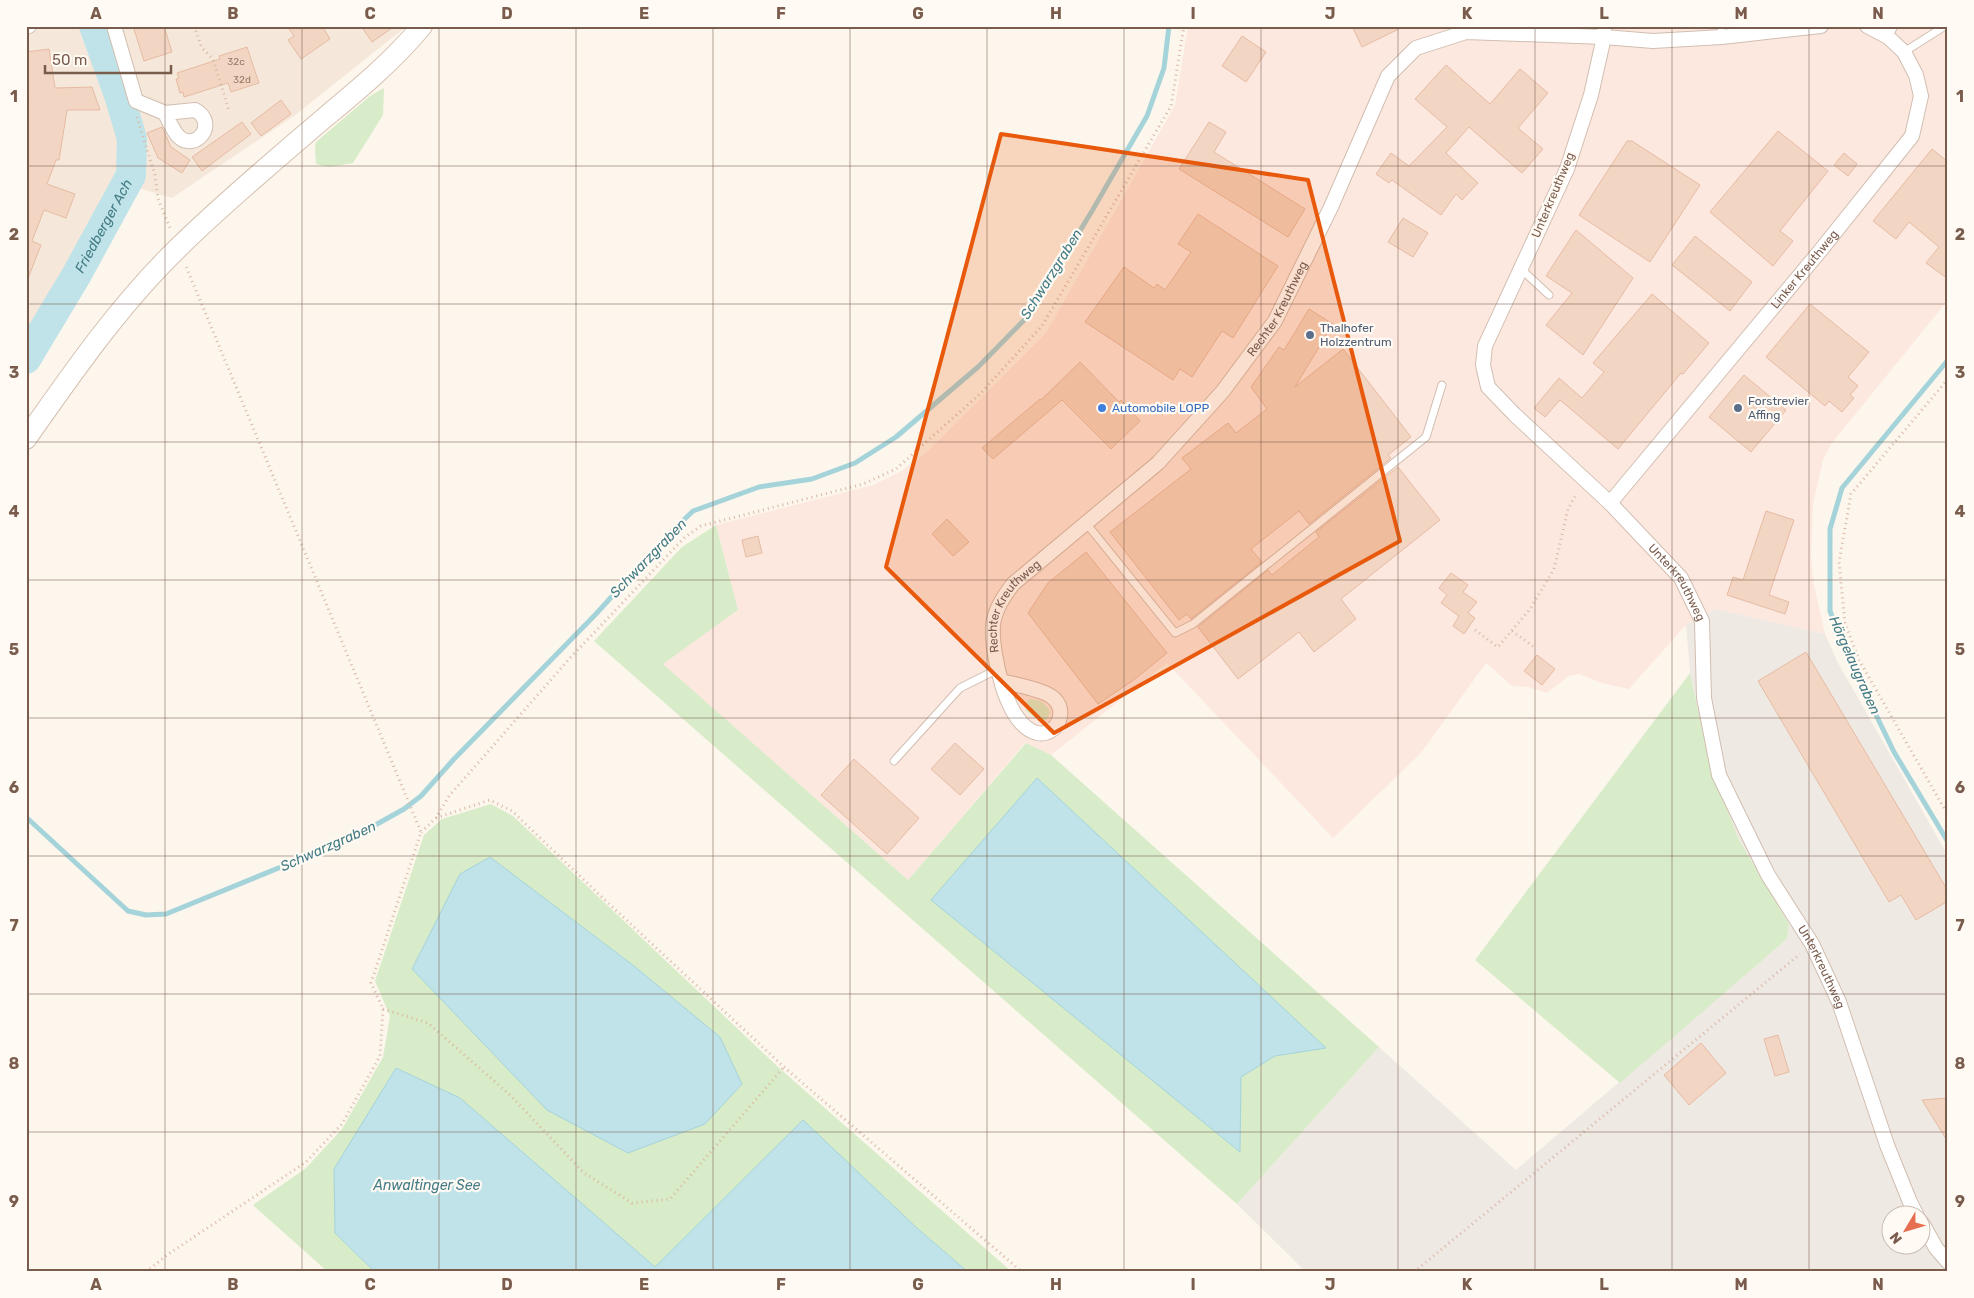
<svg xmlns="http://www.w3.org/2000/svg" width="1974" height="1298" viewBox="0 0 1974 1298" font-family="Rubik,sans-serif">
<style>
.residential{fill:#f5e8da}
.commercial{fill:#fde8e0}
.industrial{fill:#efe9e4;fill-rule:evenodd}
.green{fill:#d8ecc9;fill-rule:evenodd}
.water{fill:#bfe3e8;stroke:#a5d3da}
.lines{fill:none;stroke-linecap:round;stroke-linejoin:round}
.stream{stroke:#a5d3da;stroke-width:5}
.river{stroke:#bfe3e8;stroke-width:30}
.building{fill:#f3d5c3;stroke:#e6bba3}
.lane-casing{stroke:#d1beb0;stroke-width:9}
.street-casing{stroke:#d1beb0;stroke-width:16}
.secondary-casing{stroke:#d6c0b0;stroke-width:22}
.path{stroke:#d9b8a5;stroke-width:3;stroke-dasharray:1 4;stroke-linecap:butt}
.lane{stroke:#fff;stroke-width:7}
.street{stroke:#fff;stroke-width:14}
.secondary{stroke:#fff;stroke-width:20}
.marked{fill:#e8590c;fill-opacity:0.2;stroke:#e8590c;stroke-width:4;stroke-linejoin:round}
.grid{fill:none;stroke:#7a5c4d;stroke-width:1;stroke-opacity:0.55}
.service-dot{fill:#5c6f8a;stroke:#fffaf3;stroke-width:2}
.shop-dot{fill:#3f7fe0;stroke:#fffaf3;stroke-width:2}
.labels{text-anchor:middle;stroke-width:4.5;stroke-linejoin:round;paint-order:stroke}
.number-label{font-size:10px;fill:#987a6a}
.street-label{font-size:12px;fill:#7a5c4d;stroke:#fffaf3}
.service-label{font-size:12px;fill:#4e5e75;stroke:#fffaf3;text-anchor:start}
.shop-label{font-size:12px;fill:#366cbe;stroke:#fffaf3;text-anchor:start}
.water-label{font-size:14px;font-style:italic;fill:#437c86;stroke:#fffaf3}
.neatline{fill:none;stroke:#7a5c4d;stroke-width:2}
.grid-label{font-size:16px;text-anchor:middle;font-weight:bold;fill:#7a5c4d}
</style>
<rect width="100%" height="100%" fill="#fdf6ec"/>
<path class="residential" d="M26 26H407L294 116 172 198 115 181 26 334Z"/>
<path class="commercial" d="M1188 26H1948V300L1832 443 1823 460 1813 504 1811 557 1814 585 1825 634 1715 609 1686 625 1629 689 1602 683 1579 674 1569 676 1547 693 1528 687 1512 686 1486 663 1421 753 1333 838 1167 663 1051 755 1025 743 908 880 662 664 738 610 716 525 873 485 900 472 928 451 1046 333 1175 105Z"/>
<path class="industrial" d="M1715 609 1825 634 1837 661 1948 856V1272H1306L1237 1204 1379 1047 1516 1170 1787 939 1789 924 1739 840 1710 765 1690 673 1686 625ZM1892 1216H1922V1246H1892Z"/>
<path class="green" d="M384 88 383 115 353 163 329 167 316 164 315 148 316 142 370 96Z
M716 525 738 610 663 664 908 880 1026 743 1051 755 1379 1047 1237 1204 594 641 682 547ZM1036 779 1325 1048 1275 1056 1241 1077 1240 1152Z
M1690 673 1710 765 1739 840 1789 924 1787 939 1620 1083 1475 960Z
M1029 699C1040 700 1047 703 1050 713L1046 720 1040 722 1026 711 1025 704Z
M491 804 513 816 778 1067 1012 1272H968L918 1229 803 1120 655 1267 460 1099 335 1233 375 1272H328L253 1205 305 1169 342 1129 383 1057 390 1016 375 981 424 835 442 819ZM490 858 634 966 720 1037 460 874Z"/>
<path class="water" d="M1037 778 1326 1048 1275 1056 1241 1077 1240 1152 931 900Z
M490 857 634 966 720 1037 742 1084 705 1124 628 1153 547 1110 412 969 460 874Z
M396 1068 460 1098 655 1267 803 1120 918 1229 968 1272H375L335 1233 334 1169Z"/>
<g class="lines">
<path class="stream" d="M1948 360 1842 488 1830 529V611L1849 659 1894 752 1948 842
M26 817 128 911 146 915 166 914 352 838 404 809 421 796 454 759 595 615 665 538 693 511 759 487 812 479 855 463 896 437 978 367 1029 315 1092 211 1147 116 1164 68 1169 26"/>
<path class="river" id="s1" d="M26 359 77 274 131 175 132 139 120 98 94 26"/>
</g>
<path class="building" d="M133 26H164L172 52 144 61Z
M287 26H322L330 39 301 59 288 40 294 36Z
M361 26H395L372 42Z
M1352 26H1405L1362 47Z
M1242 36 1266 52 1246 82 1222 66Z
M247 47 259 83 231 92 228 83 184 97 183 92 180 93 176 79 179 78 177 73 220 59 219 56Z
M49 49 55 88 92 87 100 110H67L59 160H56L47 184 75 194 66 218 44 210 32 241 41 245 27 281 26 115 29 98H26V52Z
M1446 65 1490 104 1520 69 1548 93 1518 128 1543 149 1522 173 1469 127 1446 153 1478 183 1462 200 1456 194 1441 215 1392 180 1389 183 1376 174 1391 153 1409 166 1447 127 1415 99Z
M281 100 291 114 261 136 251 123Z
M242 122 251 134 202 171 192 157Z
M1209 122 1226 132 1214 152 1305 209 1288 237 1179 169Z
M162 127 171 147 190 160 182 173 158 158 147 133Z
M1778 131 1828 171 1780 231 1793 241 1773 266 1710 212Z
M1627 141H1632L1700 185 1650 262 1579 215Z
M1932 149 1948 162V279L1926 263 1939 247 1909 222 1896 239 1873 221Z
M1844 153 1857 164 1848 176 1834 165Z
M1198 214 1278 266 1233 338 1222 331 1192 377 1180 369 1173 380 1085 322 1124 267 1154 288 1157 284 1165 290 1191 252 1178 244Z
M1403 218 1428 233 1413 257 1388 242Z
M1576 230 1633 278 1583 355 1546 325 1572 293 1546 276Z
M1695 236 1752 282 1730 311 1672 265Z
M1652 294 1709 343 1683 374 1681 373 1618 449 1560 400 1545 417 1534 408 1559 378 1582 398 1604 372 1593 363Z
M1810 304 1869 352 1848 377 1858 386 1850 395 1854 398 1842 412 1829 401 1825 406 1766 357Z
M1309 309 1333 324 1295 387 1343 349 1411 437 1388 455 1391 458 1309 524 1299 511 1251 549 1262 562 1191 619 1187 614 1179 620 1110 532 1191 469 1182 458 1228 423 1236 433 1267 409 1251 387 1279 347 1284 350Z
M1080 362 1119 402 1121 400 1140 421 1111 449 1062 400 993 459 982 448 1040 399 1041 400Z
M1744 375 1786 410 1751 452 1709 417Z
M1398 467 1440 520 1341 599 1356 619 1314 652 1299 632 1238 679 1198 627 1268 570 1272 575 1319 537 1316 532Z
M1766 511 1794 520 1769 595 1789 602 1785 614 1727 595 1733 577 1743 580Z
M947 519 969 542 953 556 932 534Z
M758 536 762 553 746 557 742 540Z
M1086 552 1167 653 1135 679 1098 704 1028 613 1048 583Z
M1451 573 1468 585 1463 592 1477 602 1468 613 1475 618 1464 634 1453 626 1459 616 1441 603 1447 595 1439 588Z
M1806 652 1948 891V901L1916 920 1901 895 1889 902 1758 681Z
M1537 655 1555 669 1542 685 1524 671Z
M955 743 984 769 960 795 931 769Z
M854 759 919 818 887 854 821 795Z
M1778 1035 1789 1072 1775 1076 1764 1039Z
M1701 1043 1726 1073 1689 1105 1664 1075Z
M1948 1098V1142L1922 1100Z"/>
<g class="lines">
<defs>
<path id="lane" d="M1721 26 1722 37
M1888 37 1894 26
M1904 52 1945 26
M1521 269 1549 295
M1086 523 1175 633 1193 624 1426 437 1442 385
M894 761 960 688 998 669"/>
<g id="street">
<path d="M114 26 136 101 165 113 195 110C219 123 196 152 179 137 173 131 169 121 165 113"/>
<path id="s2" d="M1604 26V37L1591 95 1567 169 1485 346 1483 365 1488 387 1515 415 1610 503 1681 578 1702 621 1704 698 1719 775 1768 875 1812 944 1839 1002 1887 1145 1910 1202 1917 1216"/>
<path d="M26 27 29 26"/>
<path id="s3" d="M1610 503 1820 251 1912 136 1921 96 1916 75 1904 52 1888 37 1867 26"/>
<path id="s4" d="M1002 681C1015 685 1042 689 1052 697 1069 709 1058 737 1037 733 1006 726 991 652 993 625 995 609 1004 596 1013 584L1158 463 1223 391 1275 321 1331 207 1388 76 1416 48 1466 32 1604 37 1653 41 1722 37 1821 26"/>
<path d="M1922 1223 1936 1248 1948 1262"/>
</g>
<path id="secondary" d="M26 439C73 372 120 304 179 247 225 202 274 161 323 119 358 90 393 61 422 26"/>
</defs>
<use href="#lane" class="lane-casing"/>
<use href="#street" class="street-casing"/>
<use href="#secondary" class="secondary-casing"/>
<path class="path" d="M194 26 202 48 213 59 229 111
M137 117 155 175 158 199 171 230
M1948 379 1851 494 1839 562 1845 623 1859 660 1948 815
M1475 630 1498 647 1530 609 1554 569 1568 509 1577 493
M1512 631 1534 647
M436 818 490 800 512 811 606 901 784 1067 1022 1272
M421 832 436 818 449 796 570 658 685 537 701 526 863 484 896 469 981 393 1042 326 1171 106 1184 26
M383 1009 428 1023 510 1095 584 1173 632 1203 670 1199 784 1067
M146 1272 167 1255 306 1162 342 1124 380 1056 383 1009 371 983 421 832 185 264
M1414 1272 1800 954"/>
<use href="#lane" class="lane"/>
<use href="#street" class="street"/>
<use href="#secondary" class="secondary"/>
</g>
<path class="marked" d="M1001 134 1308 180 1400 541 1054 733 886 567Z"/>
<path class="grid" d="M165 26V1272M302 26V1272M439 26V1272M576 26V1272M713 26V1272M850 26V1272M987 26V1272M1124 26V1272M1261 26V1272M1398 26V1272M1535 26V1272M1672 26V1272M1809 26V1272M26 166H1948M26 304H1948M26 442H1948M26 580H1948M26 718H1948M26 856H1948M26 994H1948M26 1132H1948"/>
<g class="service-dot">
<circle cx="1310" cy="335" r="5"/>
<circle cx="1738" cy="408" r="5"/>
</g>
<circle class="shop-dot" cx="1102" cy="408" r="5"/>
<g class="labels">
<g class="number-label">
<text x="236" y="65">32c</text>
<text x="242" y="83">32d</text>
</g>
<g class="street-label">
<text transform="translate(1553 195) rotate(-67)" y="4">Unterkreuthweg</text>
<text dy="4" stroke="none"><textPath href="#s3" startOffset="304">Linker Kreuthweg</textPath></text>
<text dy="4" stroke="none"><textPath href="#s4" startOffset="660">Rechter Kreuthweg</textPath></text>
<text dy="4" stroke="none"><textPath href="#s2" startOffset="658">Unterkreuthweg</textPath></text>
<text dy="4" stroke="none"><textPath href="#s4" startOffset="255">Rechter Kreuthweg</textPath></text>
<text dy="4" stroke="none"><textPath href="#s2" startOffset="1078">Unterkreuthweg</textPath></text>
</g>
<g class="service-label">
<text x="1320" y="332">Thalhofer<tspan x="1320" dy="14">Holzzentrum</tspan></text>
<text x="1748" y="405">Forstrevier<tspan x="1748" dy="14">Affing</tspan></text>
</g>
<g class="shop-label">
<text x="1112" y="412">Automobile LOPP</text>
</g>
<g class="water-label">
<text dy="5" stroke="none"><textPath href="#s1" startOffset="154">Friedberger Ach</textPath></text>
<text transform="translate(1051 274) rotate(-58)" y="5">Schwarzgraben</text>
<text transform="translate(648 558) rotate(-46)" y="5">Schwarzgraben</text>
<text transform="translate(1855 665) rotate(66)" y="5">Hörgelaugraben</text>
<text transform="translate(328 846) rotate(-24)" y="5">Schwarzgraben</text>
<text x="427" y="1190">Anwaltinger See</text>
</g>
</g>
<rect width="1974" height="1298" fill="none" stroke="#fffaf3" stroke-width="55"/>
<g transform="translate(1906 1230) rotate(232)"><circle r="24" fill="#fffaf3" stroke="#cabbb1"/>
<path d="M0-4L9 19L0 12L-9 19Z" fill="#e76f51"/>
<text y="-8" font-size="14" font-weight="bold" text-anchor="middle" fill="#7a5c4d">N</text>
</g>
<path d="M45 65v8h126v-8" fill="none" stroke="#7a5c4d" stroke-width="2.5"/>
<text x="52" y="65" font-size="15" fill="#7a5c4d" stroke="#fffaf3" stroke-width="4" paint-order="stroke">50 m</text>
<rect x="28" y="28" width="1918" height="1242" class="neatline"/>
<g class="grid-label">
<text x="96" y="19">A</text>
<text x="233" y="19">B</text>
<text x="370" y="19">C</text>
<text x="507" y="19">D</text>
<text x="644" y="19">E</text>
<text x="781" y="19">F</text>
<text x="918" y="19">G</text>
<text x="1056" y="19">H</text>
<text x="1193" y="19">I</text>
<text x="1330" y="19">J</text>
<text x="1467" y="19">K</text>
<text x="1604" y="19">L</text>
<text x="1741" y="19">M</text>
<text x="1878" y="19">N</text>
<text x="14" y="102">1</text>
<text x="1960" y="102">1</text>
<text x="14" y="240">2</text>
<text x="1960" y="240">2</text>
<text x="14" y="378">3</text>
<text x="1960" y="378">3</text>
<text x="14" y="517">4</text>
<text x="1960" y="517">4</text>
<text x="14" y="655">5</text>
<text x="1960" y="655">5</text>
<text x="14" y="793">6</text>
<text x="1960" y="793">6</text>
<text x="14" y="931">7</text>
<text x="1960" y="931">7</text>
<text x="14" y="1069">8</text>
<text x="1960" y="1069">8</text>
<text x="14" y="1207">9</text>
<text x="1960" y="1207">9</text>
<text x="96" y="1290">A</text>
<text x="233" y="1290">B</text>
<text x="370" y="1290">C</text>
<text x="507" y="1290">D</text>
<text x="644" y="1290">E</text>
<text x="781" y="1290">F</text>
<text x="918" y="1290">G</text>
<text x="1056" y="1290">H</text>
<text x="1193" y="1290">I</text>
<text x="1330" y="1290">J</text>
<text x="1467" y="1290">K</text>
<text x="1604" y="1290">L</text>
<text x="1741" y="1290">M</text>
<text x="1878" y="1290">N</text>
</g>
</svg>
